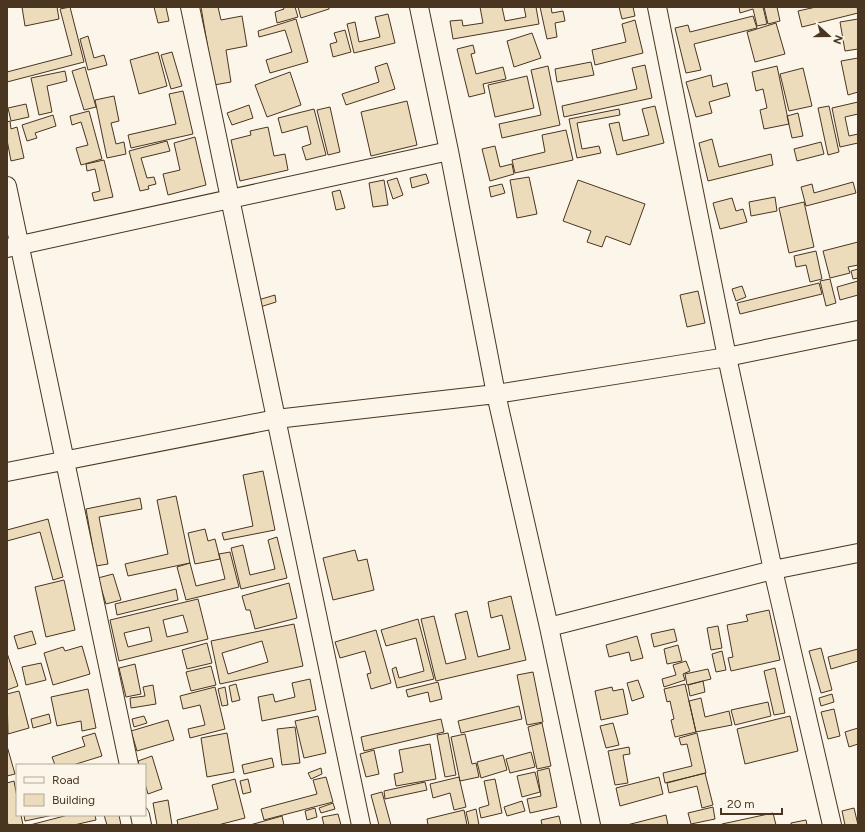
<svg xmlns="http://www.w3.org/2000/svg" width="865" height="832" viewBox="0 0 865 832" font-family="Figtree,sans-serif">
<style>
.building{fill:#ecdcbc;stroke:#4a3520;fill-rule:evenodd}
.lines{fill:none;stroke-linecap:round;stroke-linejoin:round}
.street-casing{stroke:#4a3520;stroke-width:20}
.street{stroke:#fbf6e9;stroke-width:18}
</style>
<rect width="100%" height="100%" fill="#fbf6e9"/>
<path class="building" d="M22 7H57L59 19 25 26Z
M70 7 84 62 7 82V72L72 55 60 9Z
M154 7H166L169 21 158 23Z
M201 7H218L221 20 242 16 247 46 226 50 231 82 214 85Z
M283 7H295L298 17 277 23 275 12 284 9Z
M298 7H329V9L301 18Z
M480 7H502L505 21 526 17 524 7H536L539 24 453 39 450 21 462 20 463 26 483 23Z
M540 7H551L552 13 563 11 565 21 555 23 557 37 547 39Z
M619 7H633L635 16 622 19Z
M739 7H763L767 24 757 26 753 9 740 13Z
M764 7H777L780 21 768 24Z
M816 7H857L858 13 802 27 798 11Z
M388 14 395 43 354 53 347 24 355 22 359 42 380 37 375 17Z
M753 16 757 28 694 44 701 70 686 73 675 28 688 25 690 32Z
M296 19 308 62 270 73 266 60 292 52 285 30 259 37 258 31Z
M858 19V49L845 51 840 22Z
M635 20 643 53 595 65 592 50 626 42 622 24Z
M776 23 785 54 755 62 747 32Z
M345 30 351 52 333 57 330 44 337 42 334 33Z
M532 33 541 58 514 67 507 41Z
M88 36 94 58 104 55 107 65 88 70 80 39Z
M473 45 475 53 471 54 476 74 503 67 506 79 483 84 485 93 469 97 457 49Z
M158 52 167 86 139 94 130 60Z
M172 52 182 86 171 89 161 55Z
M858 58V92L848 95 841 61Z
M591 62 594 75 557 82 555 69Z
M387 63 395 89 346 105 342 94 379 82 375 67Z
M645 65 652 98 564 117 562 106 637 89 632 68Z
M548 66 560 125 502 138 499 124 541 115 531 70Z
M777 66 789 124 764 129 760 110 767 108 763 89 756 91 752 72Z
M85 67 96 107 84 110 72 71Z
M803 68 812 106 789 111 780 74Z
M65 71 67 81 47 86 52 112 39 115 31 78Z
M290 72 301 105 267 117 255 85Z
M711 75 713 87 727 83 730 96 709 102 712 113 696 117 686 82Z
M527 76 534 108 495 117 488 85Z
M183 91 193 134 131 148 128 135 176 124 169 94Z
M114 96 119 121 111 123 116 144 124 142 126 154 107 158 95 100Z
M407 101 417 145 371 156 361 112Z
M858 102V114L845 117 849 136 858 134V143L840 147 832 108Z
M26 104 29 117 11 121 8 108Z
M249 105 253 118 232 125 227 113Z
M655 106 664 143 617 155 609 124 619 122 623 141 649 135 642 109Z
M829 106 839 152 828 155 818 108Z
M330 107 340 152 328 155 317 110Z
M314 109 326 155 306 160 302 147 311 144 307 126 282 133 278 118Z
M619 109 620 115 577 123 582 149 599 146 601 153 577 158 569 119Z
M89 111 102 159 81 165 76 148 88 145 81 122 72 125 70 116Z
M798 113 803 136 792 138 787 116Z
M53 115 56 126 35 133 37 138 27 141 22 125Z
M10 121 11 129 17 127 24 158 11 161 7 140V122Z
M268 127 274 156 285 154 288 170 240 181 231 140 251 135 250 131Z
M566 130 573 160 515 173 512 160 545 152 542 135Z
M195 137 206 185 168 195 163 174 180 170 174 143Z
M712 139 719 167 771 154 773 165 708 181 699 143Z
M167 141 170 151 141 158 147 178 154 177 156 184 148 186 149 189 140 191 129 151Z
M821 142 824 154 797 161 794 149Z
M495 146 500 167 512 164 514 174 490 181 482 149Z
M104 160 113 197 94 201 92 193 100 191 95 169 87 171 86 164Z
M426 174 429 183 412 188 410 178Z
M529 177 537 214 517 218 510 180Z
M397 178 403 195 393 199 387 181Z
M384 180 388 205 373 207 369 183Z
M578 180 645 204 630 245 606 236 602 247 587 242 591 231 563 221Z
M853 182 856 193 806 206 801 187 812 184 814 193Z
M502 184 505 193 491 197 489 187Z
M340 190 345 208 336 210 332 192Z
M775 197 777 211 751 216 749 202Z
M732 198 736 211 743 209 747 222 720 229 713 203Z
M804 202 814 247 789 253 779 208Z
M858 242V265L848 267 850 273 830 278 823 251Z
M816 251 822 279 810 282 806 265 796 267 794 256Z
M858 269V278L853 279 851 271Z
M830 279 836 303 826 306 820 281Z
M858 281V295L840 300 837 287Z
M819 283 822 294 740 314 737 303Z
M742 286 746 297 736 301 732 289Z
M698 291 705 323 687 327 680 295Z
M275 295 276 302 260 307 258 300Z
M263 471 275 530 224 540 222 533 253 526 243 475Z
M176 496 190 563 128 576 125 564 168 554 157 500Z
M140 498 142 509 99 517 108 564 96 566 86 509Z
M48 519 63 577 53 580 40 532 7 541V530Z
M205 529 208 541 215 539 220 559 195 564 188 533Z
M277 537 287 578 241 589 231 548 243 545 250 575 275 569 268 540Z
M355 550 358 561 367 559 374 590 333 600 323 558Z
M230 552 239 587 186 600 177 567 190 563 196 586 225 579 219 554Z
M113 574 121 600 106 604 98 578Z
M64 580 75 630 46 637 35 587Z
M289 583 297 618 255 629 250 610H246L242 596Z
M176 589 178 600 117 615 115 604Z
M511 596 526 660 436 681 421 619 434 616 446 664 466 659 455 614 467 611 478 657 510 649 502 615 491 618 488 602Z
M198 599 208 639 119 661 110 620ZM183 615 188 632 167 637 163 620ZM149 627 152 641 128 647 124 633Z
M769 610 780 660 731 671 728 658 733 657 727 625 748 621 746 615Z
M418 619 434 679 397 688 392 669 396 667 399 678 424 671 416 638 386 646 381 630Z
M294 624 303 666 220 684 211 641ZM262 641 268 662 228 674 222 653Z
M718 626 722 648 711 650 707 628Z
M674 629 677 641 654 647 651 634Z
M376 630 391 683 371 689 367 674 371 673 365 651 340 658 335 642Z
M32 631 36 644 18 649 14 636Z
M637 636 643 658 631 661 629 652 609 657 606 645Z
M207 643 212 663 187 669 182 650Z
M678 645 682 661 667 664 664 649Z
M82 646 90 674 53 685 44 653 63 647 65 651Z
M821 648 832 690 821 693 809 651Z
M858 649V661L831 669 828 657Z
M722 651 726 670 716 672 712 654Z
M7 653 18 686 7 690Z
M686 661 690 671 683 674 685 680 664 687 662 679 676 675 673 665Z
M41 663 46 680 26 685 22 667Z
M135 664 141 694 126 697 119 668Z
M211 666 216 685 191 691 186 672Z
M775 668 785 713 774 715 764 671Z
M708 669 711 679 687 685 685 674Z
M533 672 543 722 527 725 517 675Z
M310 679 316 710 262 721 258 697 273 694 275 702 295 697 292 683Z
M638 680 644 697 632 701 627 683Z
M703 681 705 692 690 696 688 685Z
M438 682 442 699 430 702 428 692 408 697 406 690Z
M236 684 240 700 232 702 229 686Z
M685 684 696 732 675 737 671 720 674 719 670 701 667 702 664 689Z
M153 685 156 704 131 708 130 698 145 696 143 687Z
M215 687 225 729 190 738 188 729 205 725 200 705 183 709 180 696Z
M225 687 228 705 222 706 218 689Z
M612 687 613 691 623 689 628 714 601 720 595 691Z
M88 689 96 728 82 731 81 721 57 726 51 697Z
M19 691 29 728 8 734 7 694Z
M832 694 834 702 821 706 819 698Z
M701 698 705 717 729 711 732 725 696 732 689 701Z
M768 702 771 716 735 725 731 710Z
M519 706 522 719 461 733 458 721Z
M834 709 840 736 828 739 821 712Z
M49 714 51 723 33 728 31 719Z
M144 716 147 723 134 727 132 719Z
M318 716 326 753 304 758 295 721Z
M790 716 798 751 745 764 737 729Z
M441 719 444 732 364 751 361 737Z
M168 720 174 740 137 751 131 731Z
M542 723 551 766 537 769 528 727Z
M613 723 619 745 606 748 600 726Z
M295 727 300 763 282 765 277 729Z
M858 728V744L849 747 845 732Z
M95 733 102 756 73 765H55L52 757 85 746 82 737Z
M227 733 234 772 207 777 201 738Z
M448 733 456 775 445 777 437 735Z
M697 733 706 773 665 783 663 773 692 766 687 744 681 745 679 738Z
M465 734 472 764 476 763 479 777 460 781 451 737Z
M430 744 436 779 396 786 394 774 403 772 399 750Z
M7 746 15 774 7 776Z
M629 747 630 754 623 755 628 783 615 785 608 751Z
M374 750 379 774 366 777 360 754Z
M531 752 535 767 510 773 506 759Z
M503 755 507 770 481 778 477 762Z
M152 756 162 789 148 794 145 784V765H139L138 761Z
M272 758 274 767 244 774 242 765Z
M321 768 322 774 311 779 308 773Z
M549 768 557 807 530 813 527 799 541 796 537 771Z
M535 772 540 792 522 797 517 776Z
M705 773 713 805 702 808 697 786 669 793 667 783Z
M326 777 333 802 264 820 261 809 317 794 313 780Z
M459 777 466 807 454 810 450 793 433 798 430 784Z
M659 777 663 794 620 806 616 788Z
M235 779 245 818 218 825H178L177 820 218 809 212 785Z
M248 779 251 792 243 794 240 781Z
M495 779 502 813 481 818 479 808 489 805 484 781Z
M14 781 17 797V815H21L23 825H8L7 819V783Z
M425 782 427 790 385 799 384 791Z
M382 792 391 825H379L371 795Z
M168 800 172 825H157L153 803Z
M522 801 525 811 507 816 504 807Z
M333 803 335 809 321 813 319 808Z
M713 807 715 819 691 824 688 813Z
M315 808 317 817 307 820 305 811Z
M854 808 858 825H845L842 811Z
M476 809 479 825H469L466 812Z
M464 810 467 825H428L427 819Z
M773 813 776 825H723L722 824Z
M338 814 341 825H324L322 817Z
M24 815H53L25 821Z
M68 815H95L96 820 74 825H30Z
M104 815H119L121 825H107Z
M666 815 668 825H627Z
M282 816 284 825H250Z
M559 816 561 825H542L541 820Z
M806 820 807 825H791V823Z"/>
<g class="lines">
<defs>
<path id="street" d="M190 7 361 825
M419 7 449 151 496 394 549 627 591 825
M657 7 727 357 773 570 832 825
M7 186 129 765
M7 248 449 151
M7 472 276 419 496 394 727 357 858 330
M549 627 773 570 858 553
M140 815 142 825"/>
</defs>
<use href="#street" class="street-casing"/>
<use href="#street" class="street"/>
</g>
<rect width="865" height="832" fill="none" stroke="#4a3520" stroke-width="16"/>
<rect x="16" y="764" width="130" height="52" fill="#fbf6e9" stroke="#b4a999"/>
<rect x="24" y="777" width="20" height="6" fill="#fbf6e9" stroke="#b4a999"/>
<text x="52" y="784" font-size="12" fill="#4a3520">Road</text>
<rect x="24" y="794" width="20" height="12" fill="#ecdcbc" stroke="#b4a999"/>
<text x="52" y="804" font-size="12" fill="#4a3520">Building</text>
<g transform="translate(829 36) rotate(111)" stroke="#fbf6e9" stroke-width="3" paint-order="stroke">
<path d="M0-3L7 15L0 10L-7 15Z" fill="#4a3520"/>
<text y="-6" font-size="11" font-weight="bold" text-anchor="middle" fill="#4a3520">N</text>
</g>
<path d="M721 808v6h61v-6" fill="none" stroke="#4a3520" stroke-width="2"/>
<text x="727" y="808" font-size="12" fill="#4a3520" stroke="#fbf6e9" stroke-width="3" paint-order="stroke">20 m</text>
</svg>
